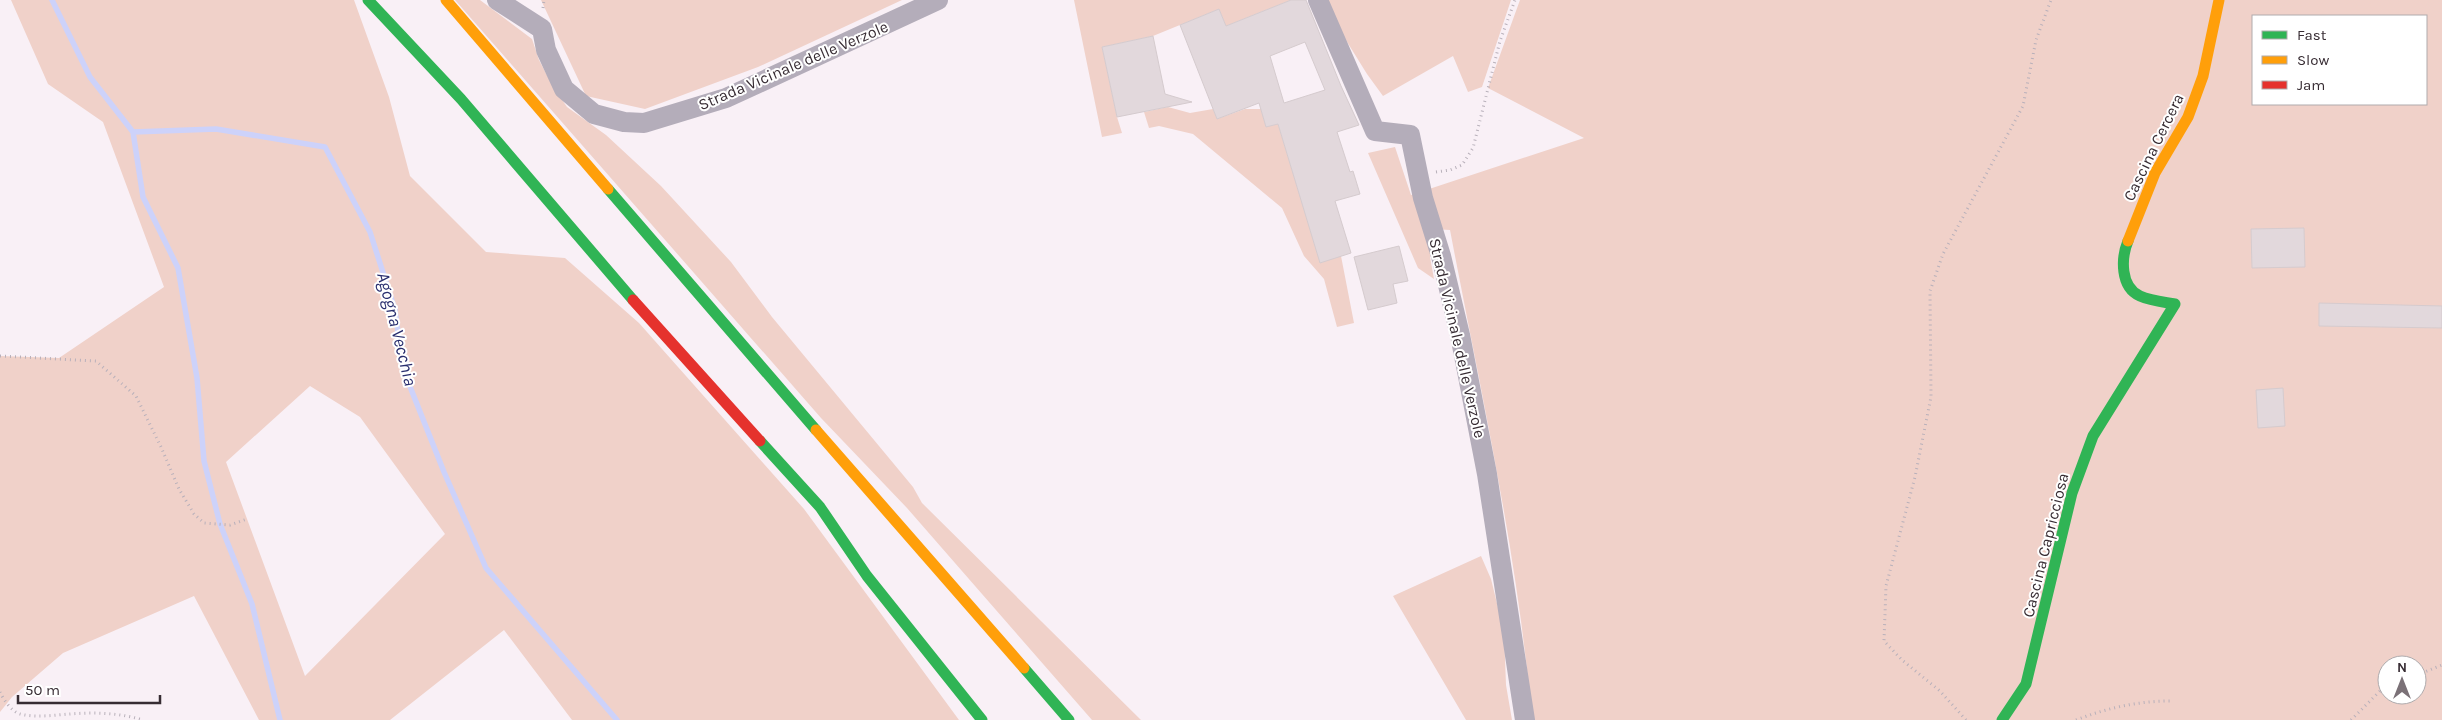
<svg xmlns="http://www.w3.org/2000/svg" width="2442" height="720" viewBox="0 0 2442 720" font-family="Karla,sans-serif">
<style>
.green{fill:#f0d1c9;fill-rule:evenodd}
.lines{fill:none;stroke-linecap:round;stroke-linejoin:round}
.stream{stroke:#cdd2fa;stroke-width:5.5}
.building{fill:#e2d8dc;stroke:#d5cbce;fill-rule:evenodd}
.path{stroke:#b8b0ba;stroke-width:3;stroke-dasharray:1 4;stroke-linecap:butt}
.street{stroke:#b4adba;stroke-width:20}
.fast{stroke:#30b455;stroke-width:11}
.slow{stroke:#ff9f0a;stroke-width:11}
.jam{stroke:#e5322d;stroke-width:11}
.labels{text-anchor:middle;stroke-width:4;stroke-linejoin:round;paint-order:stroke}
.street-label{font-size:16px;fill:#372c33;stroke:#fff}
.water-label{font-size:18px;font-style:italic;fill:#292e6e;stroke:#fff}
</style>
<rect width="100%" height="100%" fill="#f9f0f6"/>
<path class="green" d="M11 0H354L389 97 410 176 486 252 565 258 639 323 804 509 959 720H572L504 630 390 720H259L194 596 63 653 12 697 0 712V356L59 358 164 287 103 122 48 84ZM310 386 360 417 445 534 305 676 226 462Z
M455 0H480L532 39 539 60 552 85 567 107 606 135 661 186 731 262 772 317 913 487 922 503 1141 720H1092L907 508 821 418Z
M541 0H902L758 67 645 109 586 96Z
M1074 0H1291L1226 26 1219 9 1153 36 1102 47 1117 117 1122 133 1102 137Z
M1321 0H1511L1482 87 1468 92 1453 56 1383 96 1367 74Z
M1520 0H2442V720H1532C1518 555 1481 393 1450 230L1433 229 1430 257 1434 279 1418 268 1368 153 1395 147 1411 195 1584 138 1488 88ZM2253 16H2426V104H2253ZM2387 665H2417V695H2387Z
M1168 107 1190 113 1213 109 1217 119 1245 109H1261L1266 127 1278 124 1320 262 1341 256 1354 323 1337 327 1324 279 1304 256 1282 208 1193 134 1159 126 1149 128 1144 112Z
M1481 556 1491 579 1504 632 1506 685 1512 720H1466L1393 596Z"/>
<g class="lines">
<path class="stream" d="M52 0 90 77 133 132 216 129 325 147 370 232 395 310 403 369 444 472 486 568 617 720
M133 132 143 197 178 268 197 378 204 461 220 524 252 604 280 720"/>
</g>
<path class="building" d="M1291 0H1306L1341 86 1359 125 1337 132 1350 172 1353 171 1360 194 1335 201 1351 253 1320 263 1278 124 1266 127 1259 103 1217 119 1180 25 1219 9 1226 26ZM1305 42 1325 90 1284 103 1270 56Z
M1153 36 1165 94 1192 102 1117 117 1102 47Z
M2304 228 2305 267 2252 268 2251 229Z
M1399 246 1408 281 1393 284 1397 303 1368 310 1354 257Z
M2319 303 2442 306V328L2319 326Z
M2283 388 2285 426 2258 428 2256 390Z"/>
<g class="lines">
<path class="path" d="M543 8 544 0
M1436 172 1450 170 1462 165 1473 148 1500 41 1515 0
M0 356 96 361 136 396 161 447 179 489 194 514 204 523 230 525 247 519
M2417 675 2442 665
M0 692C3 699 12 712 20 714 36 718 55 715 70 714 95 712 120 713 143 720
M1966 720 1940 691 1902 660 1884 641 1886 586 1915 477 1931 397 1930 291 1943 254 2023 106 2036 40 2051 0
M2076 720C2107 708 2138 701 2171 701
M2351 720 2381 690 2387 687"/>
<path class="street" d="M497 0 542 29 546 50 564 89 594 114 624 122 644 123 726 98 938 0
M1318 0 1375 131 1410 135 1423 198 1441 256 1460 335 1487 474 1525 720"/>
<path class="fast" d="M368 0 461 99 633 300
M608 189 816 430
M760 441 820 507 867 576 982 720
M1024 668 1069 720
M2002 720 2026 684 2072 493 2093 436 2175 304C2164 302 2151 301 2140 296 2120 287 2121 258 2128 241"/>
<path class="slow" d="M446 0 608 189
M2128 241 2155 173 2188 117 2203 76 2219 0
M816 430 1024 668"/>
<path class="jam" d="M633 300 760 441"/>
</g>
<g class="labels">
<g class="street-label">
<text transform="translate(793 65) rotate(-23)" y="6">Strada Vicinale delle Verzole</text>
<text transform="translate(2153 147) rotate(-64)" y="6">Cascina Cercera</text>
<text transform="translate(1458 338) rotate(77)" y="6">Strada Vicinale delle Verzole</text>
<text transform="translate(2045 545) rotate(-76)" y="6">Cascina Capricciosa</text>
</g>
<g class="water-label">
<text transform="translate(397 329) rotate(76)" y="6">Agogna Vecchia</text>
</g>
</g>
<rect x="2252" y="15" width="175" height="90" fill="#ffffff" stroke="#afabad"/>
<rect x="2262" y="31" width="25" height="8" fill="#30b455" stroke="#afabad"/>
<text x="2297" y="40" font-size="15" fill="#372c33">Fast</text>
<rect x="2262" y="56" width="25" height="8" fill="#ff9f0a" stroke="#afabad"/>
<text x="2297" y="65" font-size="15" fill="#372c33">Slow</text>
<rect x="2262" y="81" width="25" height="8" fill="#e5322d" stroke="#afabad"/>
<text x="2297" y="90" font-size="15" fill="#372c33">Jam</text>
<g transform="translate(2402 680)"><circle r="24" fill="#ffffff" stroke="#afabad"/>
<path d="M0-4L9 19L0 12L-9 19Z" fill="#7b7177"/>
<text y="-8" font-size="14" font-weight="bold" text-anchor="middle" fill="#372c33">N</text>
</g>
<path d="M18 695v8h142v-8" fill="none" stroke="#372c33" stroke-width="2.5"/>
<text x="25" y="695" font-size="15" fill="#372c33" stroke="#ffffff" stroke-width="4" paint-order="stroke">50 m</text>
</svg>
